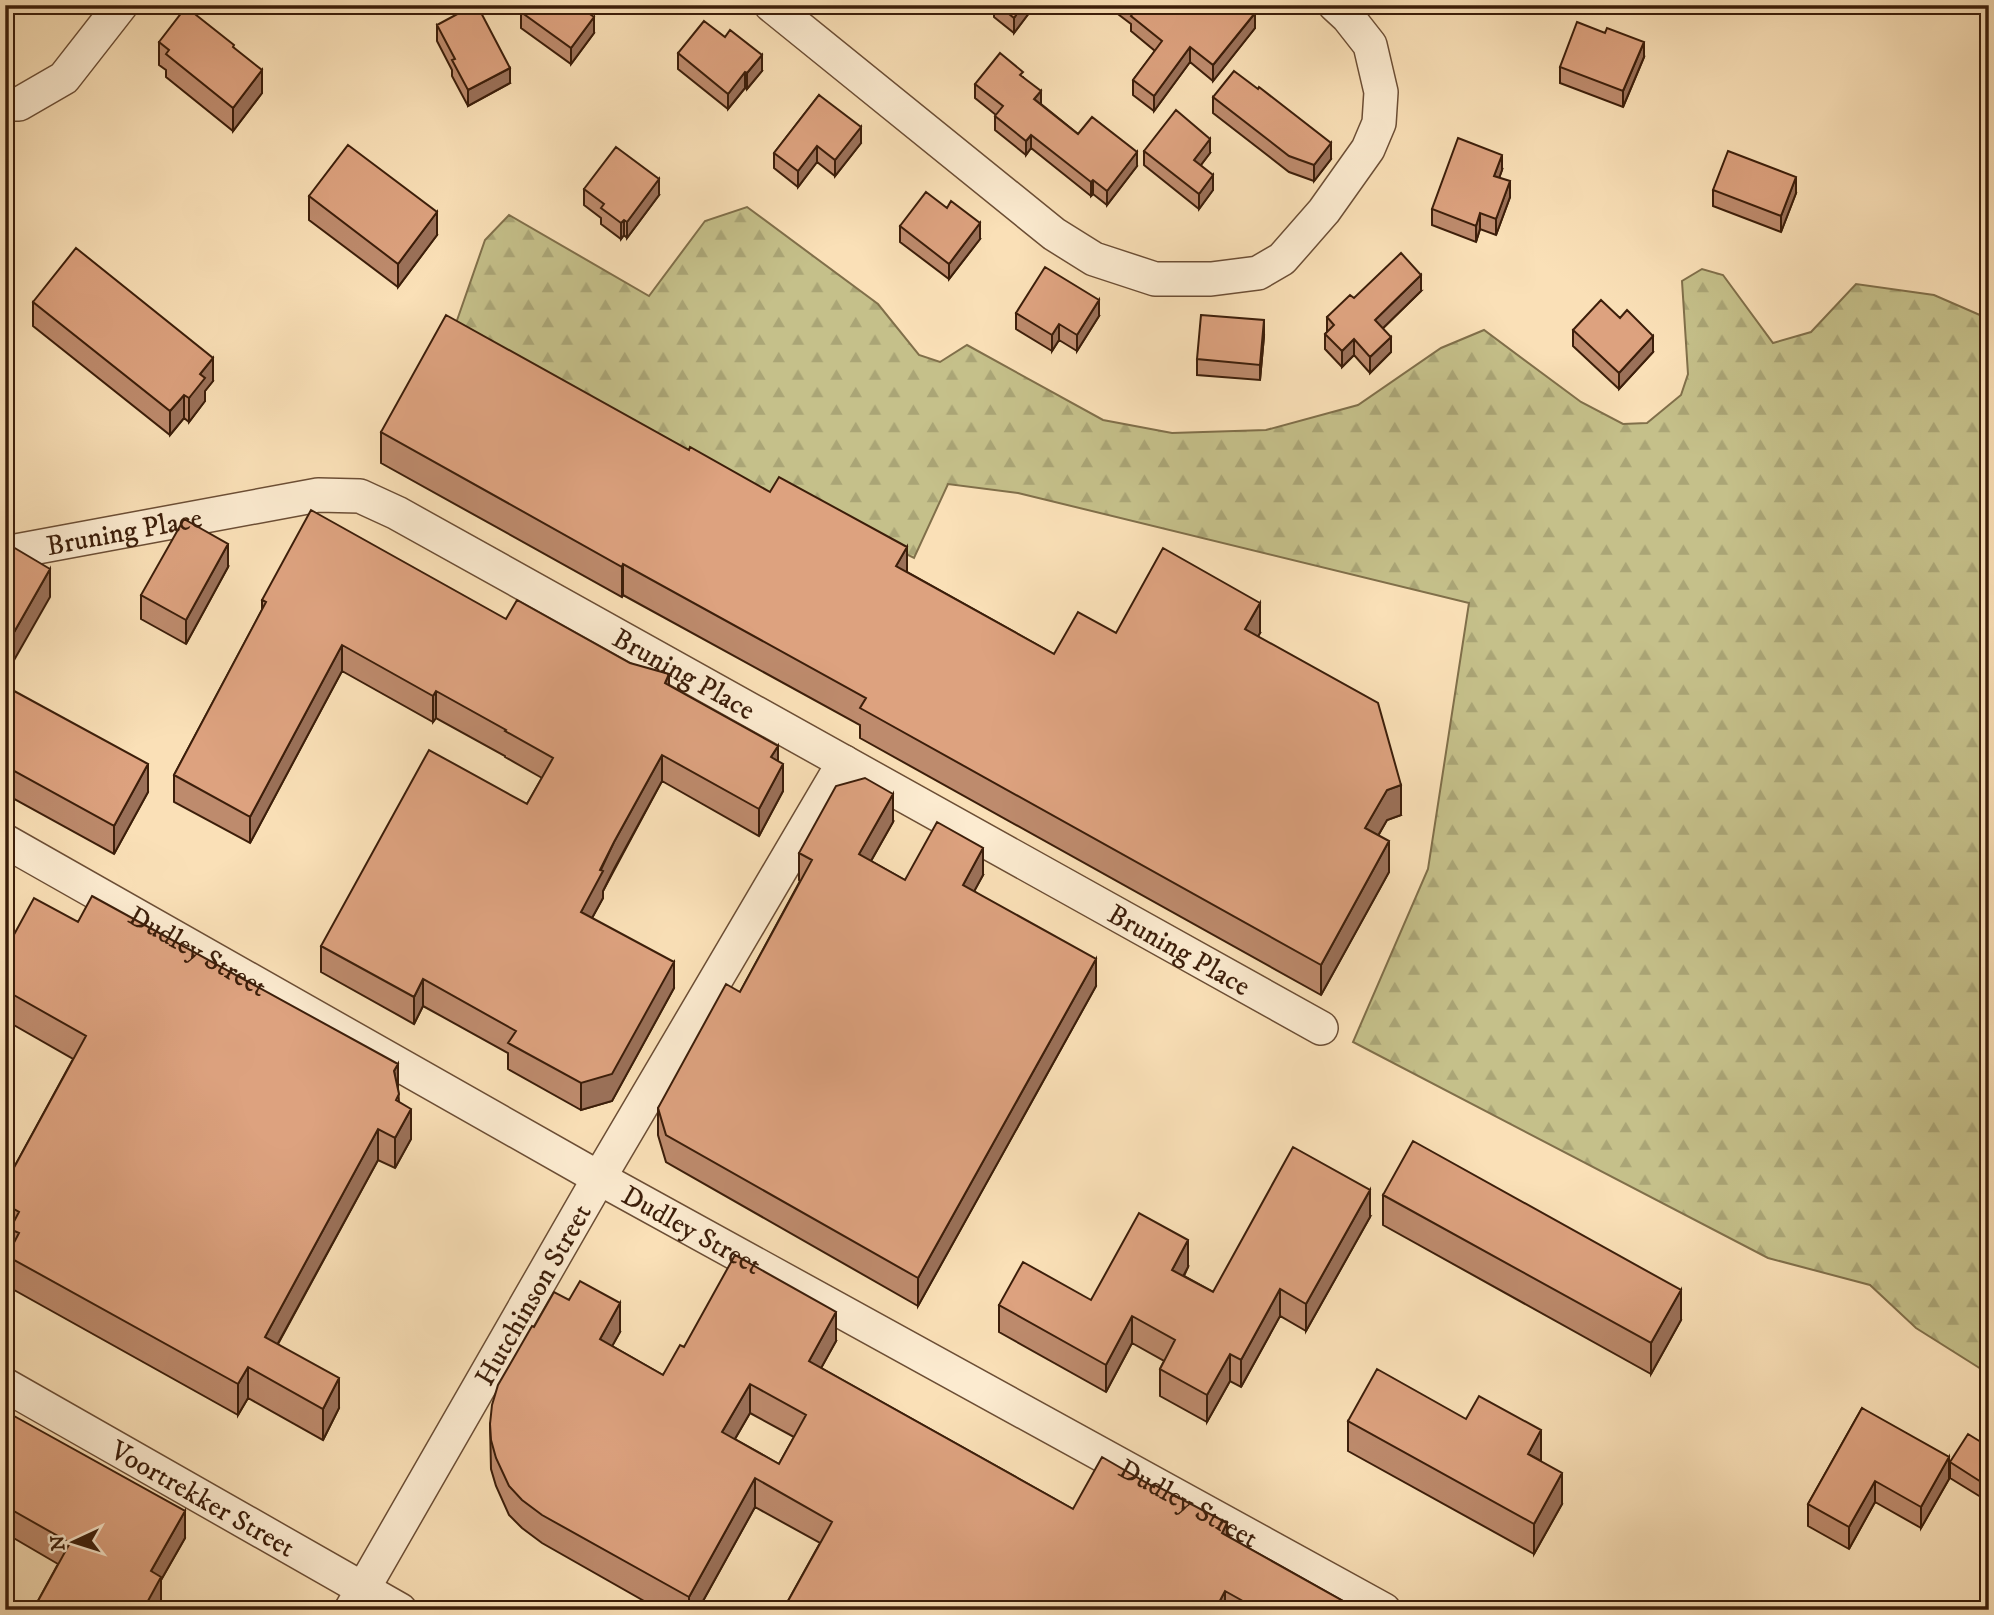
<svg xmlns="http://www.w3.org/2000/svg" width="1994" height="1615" viewBox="0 0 1994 1615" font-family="'IM FELL DW Pica',serif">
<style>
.forest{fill:url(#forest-firs);stroke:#806f4a;stroke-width:2}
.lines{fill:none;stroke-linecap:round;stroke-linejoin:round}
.minor-casing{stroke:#6c4e35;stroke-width:36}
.minor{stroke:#fcebd0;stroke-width:33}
.wall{fill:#be8b6d;stroke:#3c1e0a;stroke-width:2;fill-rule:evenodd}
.shaded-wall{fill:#9b7159;stroke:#3c1e0a;stroke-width:2}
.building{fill:#dda27f;stroke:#3c1e0a;stroke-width:2;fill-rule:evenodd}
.labels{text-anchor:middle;stroke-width:5;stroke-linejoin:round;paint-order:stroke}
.street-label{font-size:28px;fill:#3c1e0a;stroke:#fcebd0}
</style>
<defs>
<pattern id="forest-firs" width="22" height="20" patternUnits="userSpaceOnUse" patternTransform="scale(1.75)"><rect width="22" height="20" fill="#c5c08a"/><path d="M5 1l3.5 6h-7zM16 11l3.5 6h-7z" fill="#aaa576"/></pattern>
</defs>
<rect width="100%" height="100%" fill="#fae0b7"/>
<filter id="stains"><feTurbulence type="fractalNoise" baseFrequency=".00286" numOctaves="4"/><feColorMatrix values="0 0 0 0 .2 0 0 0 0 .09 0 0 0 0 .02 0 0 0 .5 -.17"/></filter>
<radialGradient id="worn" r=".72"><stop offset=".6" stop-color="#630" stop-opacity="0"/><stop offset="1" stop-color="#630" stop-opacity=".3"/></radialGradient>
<path class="forest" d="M747 207 878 304 919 355 940 362 967 345 1103 420 1172 433 1266 430 1358 405 1441 348 1484 330 1581 402 1623 424 1647 423 1681 395 1688 374 1682 281 1702 269 1723 275 1773 343 1811 332 1856 284 1934 295 1989 319V1374L1916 1328 1870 1285 1768 1258 1353 1042 1428 869 1469 603 1018 493 948 484 914 558 788 495 763 500 454 329 485 240 509 215 649 296 705 221Z"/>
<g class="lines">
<defs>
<g id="minor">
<path d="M771 5 1054 234 1094 259 1155 279H1211L1258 273 1282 259 1324 211 1368 149 1379 123 1381 92 1370 45 1348 17 1335 5"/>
<path d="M5 104H19L64 78 121 5"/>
<path id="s1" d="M5 553 318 495 360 496 397 513 1321 1028"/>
<path id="s2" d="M5 841 599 1178 1384 1610"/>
<path id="s3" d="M5 1385 400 1610"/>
<path id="s4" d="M351 1610 599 1178 844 762"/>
</g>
</defs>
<use href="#minor" class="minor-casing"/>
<use href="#minor" class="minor"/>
</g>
<path class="wall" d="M994 5H1035L1014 33 994 17Z
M1106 5H1246L1255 28 1213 81 1190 62 1154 111 1133 95V80L1155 51 1131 31V24Z
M521 12 594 33 571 64 521 28Z
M437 25 510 83 468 106 452 76V70L437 41Z
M159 42 234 48 262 93 233 131 166 77V70L159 65Z
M678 53 762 71 747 89 745 88 728 109 678 69Z
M1644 57 1623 107 1560 83V67Z
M1023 77 1041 104 1078 134 1137 166 1107 205 1093 194 1091 196 1031 148 1026 155 995 130V116L996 115 975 98V84Z
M819 95 861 143 835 176 817 162 798 187 774 168V153Z
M1213 97 1331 159 1314 181 1289 172 1213 113Z
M1144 151 1210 153 1201 165 1213 190 1199 209 1144 165Z
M1502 170 1499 178 1510 197 1496 235 1480 229 1476 242 1432 225V209Z
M584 189 659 195 627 238 624 235 621 239 601 224V218L584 205Z
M1713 190 1796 193 1781 232 1713 206Z
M309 196 437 235 398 287 309 220Z
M900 226 980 239 949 279 900 242Z
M1421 291 1383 328 1391 352 1370 373 1354 355 1342 367 1325 349V334L1327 332V317L1354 298Z
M33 302 213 381 205 391V401L189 422 184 418 170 435 33 326Z
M1016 313 1099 316 1077 351 1059 340 1052 351 1016 329Z
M1573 330 1653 352 1619 389 1573 346Z
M1264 336 1260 380 1197 375V359Z
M381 432 907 572 1054 654 1116 633H1260L1258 636 1401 815 1387 820 1378 836 1389 872 1321 995 860 738V725L623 595 622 597 381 463Z
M228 567 186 644 141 619V595Z
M262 600 506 619 669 686 778 761 783 791 759 836 662 781 603 891V898L592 918 674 988 612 1101 581 1110 508 1069V1053L423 1006 414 1024 321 972V946L527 804 542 778 505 757V756L436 718 433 722 342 671 250 843 174 802V775L262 610Z
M5 686 148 792 114 854 5 794Z
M893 822 871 861 905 880 983 875 974 891 1096 986 918 1306 666 1162 658 1135V1108L740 992 800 881 799 880V853Z
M5 951 398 1088 399 1102 411 1139 395 1168 378 1160 278 1344 339 1408 323 1440 248 1398 238 1415 7 1286V1256L10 1250V1237L5 1234V1184L73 1059 5 1020Z
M1383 1195 1681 1320 1651 1374 1383 1225Z
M1370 1217 1306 1331 1280 1316 1241 1387 1230 1381 1207 1422 1160 1396V1369L1164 1361 1132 1343 1106 1392 999 1332V1305L1091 1300 1188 1267 1184 1276 1213 1292Z
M534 1327 620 1332 612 1346 663 1375 684 1347 836 1341 821 1368 1073 1509 1227 1536 1359 1610H783L820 1543 755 1507 698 1610H660L542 1543 522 1528 509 1515 496 1486 491 1469 490 1424ZM750 1413 794 1437 779 1464 735 1439Z
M1862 1408 1949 1479 1921 1528 1875 1502 1849 1549 1808 1526V1504Z
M5 1411 185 1538 161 1580V1603L158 1610H33L58 1564 5 1533Z
M1348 1421 1562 1504 1534 1554 1348 1451Z
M1989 1447V1502L1950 1478V1462Z"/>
<path class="shaded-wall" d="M1023 5H1035L1014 33V18Z
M1255 13V28L1213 81V65Z
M594 17V33L571 64V48Z
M1644 42V57L1623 107V91Z
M1190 47V62L1154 111V96Z
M762 55V71L747 89V73Z
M510 68V83L468 106V90Z
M262 70V93L233 131V108Z
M745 72V88L728 109V94Z
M1041 91V105L1034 99Z
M861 127V143L835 176V160Z
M1031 135V148L1026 155V141Z
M1210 139V153L1194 174V160Z
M1331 143V159L1314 181V165Z
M817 146V162L798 187V171Z
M1137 152V166L1107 205V191Z
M1502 155V170L1494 192V176Z
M1213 175V190L1199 209V194Z
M1796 177V193L1781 232V216Z
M659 179V195L627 238V222Z
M1093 180V194L1091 196V182Z
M1510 181V197L1496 235V219Z
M437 212V235L398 287V264Z
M1480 213V229L1476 242V226Z
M624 220V235L621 239V223Z
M980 223V239L949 279V264Z
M1421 275V291L1375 336V320Z
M1099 300V316L1077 351V335Z
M1264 320V336L1260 380V365Z
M1059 324V340L1052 351V335Z
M1653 336V352L1619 389V373Z
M1391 337V352L1370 373V357Z
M1354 339V355L1342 367V351Z
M213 358V381L205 391V401L189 422V398L200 374Z
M184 395V418L170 435V411Z
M228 544V567L186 644V620Z
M907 547V577L896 566Z
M623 564V595L622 597V567Z
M50 569V597L5 676V648Z
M1260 603V633L1245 659V629Z
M342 645V671L250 843V817Z
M669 674V701L665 683Z
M436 691V718L433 722V696Z
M778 746V772L771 757Z
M662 755V781L614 869 603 891V898L581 938V912L614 842Z
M148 764V792L114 854V826Z
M783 764V791L759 836V809Z
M1401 785V815L1387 820 1365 858V828L1387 790Z
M893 794V822L859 882V854Z
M1389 841V872L1321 995V965Z
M983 848V875L963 912V885Z
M1096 959V986L918 1306V1278Z
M674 962V988L612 1101 581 1110V1083Z
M423 979V1006L414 1024V997Z
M398 1064V1095L394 1071Z
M411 1109V1139L395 1168V1138Z
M378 1129V1160L265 1367V1337Z
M1370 1190V1217L1306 1331V1304Z
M1188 1240V1267L1172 1297V1270Z
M1280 1289V1316L1241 1387V1360Z
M1681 1290V1320L1651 1374V1343Z
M620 1303V1332L600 1368V1339Z
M836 1312V1341L809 1390V1361Z
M1132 1316V1343L1106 1392V1365Z
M1230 1354V1381L1207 1422V1395Z
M248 1367V1398L238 1415V1384Z
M339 1378V1408L323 1440V1409Z
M750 1384V1413L722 1461V1432Z
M1541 1430V1461L1528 1454Z
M1949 1457V1479L1921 1528V1507Z
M1562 1473V1504L1534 1554V1524Z
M755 1478V1507L698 1610H689V1597Z
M1875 1481V1502L1849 1549V1527Z
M185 1511V1538L161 1580V1603L158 1610H143L151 1571Z
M1227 1523V1552L1222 1533Z
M1225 1591V1610H1215Z"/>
<path class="building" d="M474 5H477L510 68 468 90 452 60 455 59 437 25Z
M526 5H577L594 17 571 48 521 12Z
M998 5H1023L1014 18Z
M1125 5H1246L1255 13 1213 65 1190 47 1154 96 1133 80 1162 41 1131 16 1134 12Z
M186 7 234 45 233 47 262 70 233 108 166 54 169 50 159 42Z
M704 21 725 37 730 30 762 55 747 73 745 72 728 94 678 53Z
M1577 22 1605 33 1607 28 1644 42 1623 91 1560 67Z
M1000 53 1023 72 1020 75 1041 91 1034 99 1078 134 1092 117 1137 152 1107 191 1093 180 1091 182 1031 135 1026 141 995 116 1003 106 975 84Z
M1234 71 1258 89 1259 87 1331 143 1314 165 1289 156 1213 97Z
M819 95 861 127 835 160 817 146 798 171 774 153Z
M1176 110 1210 139 1194 160 1213 175 1199 194 1144 151Z
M1458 138 1502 155 1494 176 1510 181 1496 219 1480 213 1476 226 1432 209Z
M348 145 437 212 398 264 309 196Z
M616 147 659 179 627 222 624 220 621 223 601 208 604 204 584 189Z
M1728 151 1796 177 1781 216 1713 190Z
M926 192 947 208 951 201 980 223 949 264 900 226Z
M76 248 213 358 200 374 205 378 189 398 184 395 170 411 33 302Z
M1401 253 1421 275 1375 320 1391 337 1370 357 1354 339 1342 351 1325 334 1334 325 1327 317 1350 295 1354 298Z
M1045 267 1099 300 1077 335 1059 324 1052 335 1016 313Z
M1601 300 1620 318 1627 310 1653 336 1619 373 1573 330Z
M446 315 689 450 690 447 770 492 779 477 907 547 896 566 1054 654 1078 612 1116 633 1163 548 1260 603 1245 629 1378 703 1401 785 1387 790 1365 828 1389 841 1321 965 860 708 866 698 623 564 622 567 381 432Z
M1201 315 1264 320 1260 365 1197 359Z
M311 510 506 619 517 600 630 663 669 674 665 683 778 746 771 757 783 764 759 809 662 755 614 842 600 870 603 871 581 912 674 962 612 1074 581 1083 508 1043 516 1031 423 979 414 997 321 946 429 750 527 804 553 758 505 731 506 730 436 691 433 696 342 645 250 817 174 775 266 602 262 600Z
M184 519 228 544 186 620 141 595Z
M13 547 50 569 5 648V560Z
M5 686 148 764 114 826 5 766Z
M865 778 893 794 859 854 905 880 937 822 983 848 963 885 1096 959 918 1278 666 1135 658 1108 726 984 740 992 812 860 799 853 836 786Z
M92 896 398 1064 394 1071 399 1094 396 1100 411 1109 395 1138 378 1129 265 1337 339 1378 323 1409 248 1367 238 1384 7 1256 19 1233 10 1229 19 1212 5 1204V1184L86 1036 5 990V951L34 898 78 922Z
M1413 1141 1681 1290 1651 1343 1383 1195Z
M1293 1147 1370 1190 1306 1304 1280 1289 1241 1360 1230 1354 1207 1395 1160 1369 1175 1340 1132 1316 1106 1365 999 1305 1023 1262 1091 1300 1139 1213 1188 1240 1172 1270 1213 1292Z
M735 1255 836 1312 809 1361 1073 1509 1102 1457 1154 1487 1155 1485 1227 1523 1222 1533 1359 1610H1259L1225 1591 1215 1610H783L832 1522 755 1478 689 1597 542 1515 522 1500 509 1486 496 1458 491 1440 490 1424 492 1405 498 1385 532 1326 534 1327 554 1292 569 1300 580 1281 620 1303 600 1339 663 1375 680 1345 684 1347ZM750 1384 806 1415 779 1464 722 1432Z
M1377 1369 1466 1419 1479 1396 1541 1430 1528 1454 1562 1473 1534 1524 1348 1421Z
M1862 1408 1949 1457 1921 1507 1875 1481 1849 1527 1808 1504Z
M5 1411 185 1511 151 1571 161 1577 143 1610H33L70 1543 5 1506Z
M1968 1434 1989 1447V1487L1950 1462Z"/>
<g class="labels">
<g class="street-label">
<text dy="10" stroke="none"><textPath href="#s1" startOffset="121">Bruning Place</textPath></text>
<text dy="10" stroke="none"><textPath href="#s1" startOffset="730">Bruning Place</textPath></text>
<text dy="10" stroke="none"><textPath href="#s1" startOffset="1297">Bruning Place</textPath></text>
<text dy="10" stroke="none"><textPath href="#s2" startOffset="222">Dudley Street</textPath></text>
<text dy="10" stroke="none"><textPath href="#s2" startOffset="789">Dudley Street</textPath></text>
<text dy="10" stroke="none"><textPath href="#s4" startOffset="364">Hutchinson Street</textPath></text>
<text dy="10" stroke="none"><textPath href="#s3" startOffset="228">Voortrekker Street</textPath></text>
<text dy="10" stroke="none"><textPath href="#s2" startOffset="1356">Dudley Street</textPath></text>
</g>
</g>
<rect width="1994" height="1615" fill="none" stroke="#fae0b7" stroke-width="28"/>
<rect x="7" y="7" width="1980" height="1601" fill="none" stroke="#3c1e0a" stroke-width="3.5"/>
<rect x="14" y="14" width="1966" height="1587" fill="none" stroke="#3c1e0a" stroke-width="2"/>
<g transform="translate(74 1542) rotate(266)" stroke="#fcebd0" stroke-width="5" paint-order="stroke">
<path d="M0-5L12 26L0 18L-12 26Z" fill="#3c1e0a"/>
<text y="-10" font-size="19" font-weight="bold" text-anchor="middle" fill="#3c1e0a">N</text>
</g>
<rect width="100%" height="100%" filter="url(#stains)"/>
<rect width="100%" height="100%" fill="url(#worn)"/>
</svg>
